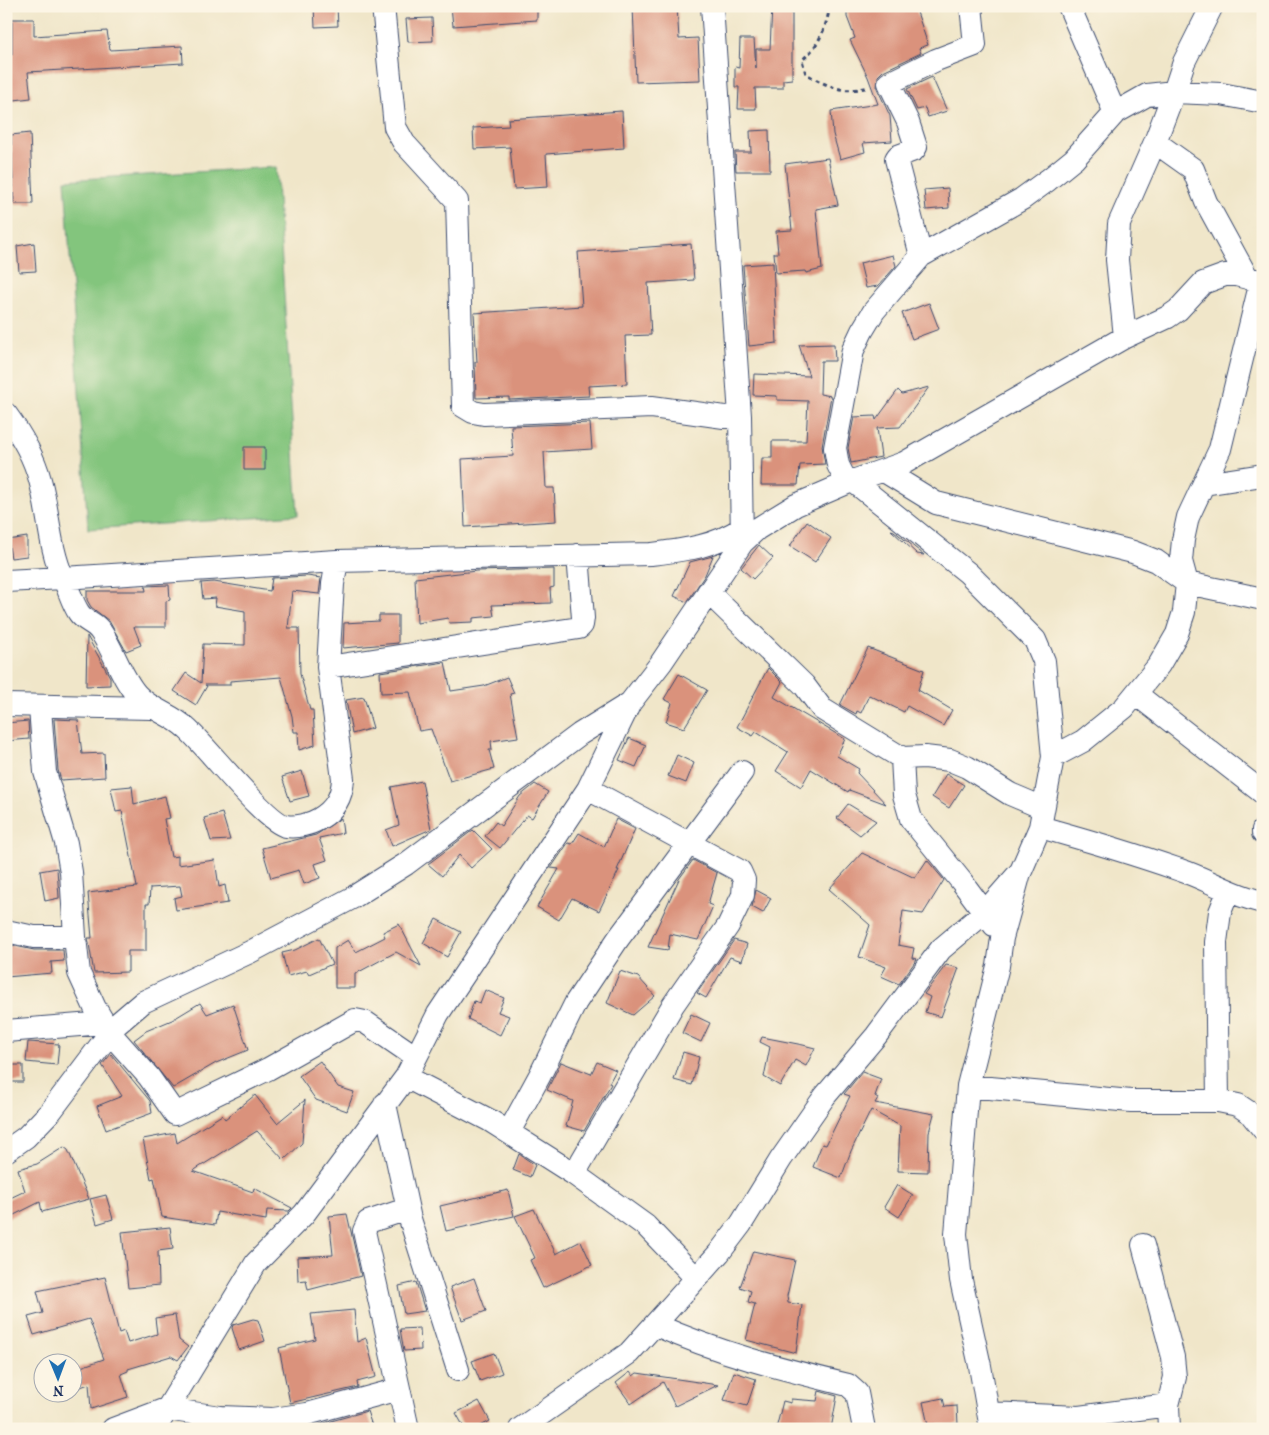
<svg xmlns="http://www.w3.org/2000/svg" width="1269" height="1435" viewBox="0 0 1269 1435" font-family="'IM FELL French Canon',serif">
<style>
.green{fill:#83c57d;stroke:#4f7a6e}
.building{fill:#da927c}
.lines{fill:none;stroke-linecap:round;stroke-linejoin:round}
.minor-casing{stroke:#3b4a6e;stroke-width:24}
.path{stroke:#3b4a6e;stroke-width:3;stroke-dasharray:4 4;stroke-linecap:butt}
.minor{stroke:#fff;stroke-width:22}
</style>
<rect width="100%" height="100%" fill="#fcf5e5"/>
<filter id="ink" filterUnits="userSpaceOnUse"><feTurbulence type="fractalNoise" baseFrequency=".02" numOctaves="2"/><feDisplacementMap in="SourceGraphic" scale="10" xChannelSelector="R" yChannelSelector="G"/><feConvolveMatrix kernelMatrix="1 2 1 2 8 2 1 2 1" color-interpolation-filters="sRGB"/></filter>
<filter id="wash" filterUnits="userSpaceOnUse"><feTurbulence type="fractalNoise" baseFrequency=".0096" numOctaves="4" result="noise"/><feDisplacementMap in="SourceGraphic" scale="20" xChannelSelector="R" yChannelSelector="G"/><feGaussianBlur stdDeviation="1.12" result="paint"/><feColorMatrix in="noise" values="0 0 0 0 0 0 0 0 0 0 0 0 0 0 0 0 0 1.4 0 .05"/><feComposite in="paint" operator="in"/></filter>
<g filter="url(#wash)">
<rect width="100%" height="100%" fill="#f0e6c9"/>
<path class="green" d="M276 167 298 515 88 529 65 180Z"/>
<g id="blocks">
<path class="building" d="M314 6H337L338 26 315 27Z
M451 6H537V20L453 26Z
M633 6H677L679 39 698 38 700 80 636 82Z
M772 6H792V79L783 80V88H755L756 109H738L739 87H735V67L739 68 740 39H754L756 68V49H770Z
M847 6H915L928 45 919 48 921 53 883 71 878 76 877 88 890 116 892 141 863 143 865 152 840 159 833 134 831 111 878 104 868 77 850 40 855 38 847 17Z
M432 18 433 41 408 42 406 19Z
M12 19H34V36L107 31 110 50 182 46 183 63 28 72 31 98 6 101V55H12Z
M932 77 947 111 928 117 925 108 917 110 907 89Z
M622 111 624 148 546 154 548 187 514 189 510 147 474 149 473 128 509 126 508 119Z
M769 130 770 171H736L735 152H751L750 131Z
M30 133 33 204H14L11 135Z
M828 158 838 205 816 209 822 269 806 273 805 271 776 273 774 253H778L776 231 792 230 785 164Z
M948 188 949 208 926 210 924 190Z
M34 243 36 271 19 272 17 246Z
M691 244 694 280 648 283 651 335 625 336 627 384 588 386 589 396 509 400V397L476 398 475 362H477L474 313 582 306 578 252Z
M893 255 896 266 878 286 866 288 860 263Z
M773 263 777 343 749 346 743 265Z
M929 303 939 329 912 339 902 313Z
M834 344 835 361H821L820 394 831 396 822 446 825 464 800 465 798 485H761L762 458H772V441H806L808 401 777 400V396L753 395 754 374 809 376 799 345Z
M929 387 900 427 877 428 881 457 851 463 848 448 854 417 875 416 876 420 898 390 902 394Z
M590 423 592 449 544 452 546 488H554L556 521 465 527 462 459 513 456 511 426Z
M244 447H265V470H244Z
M807 521 831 538 815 562 790 546Z
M891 530 894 531 924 555 917 554Z
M27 537V556L11 558 8 540Z
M759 545 773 558 753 579 741 568Z
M713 556 705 575 687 602 674 596 690 562Z
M554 569V587L550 588 551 603 492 605 494 616 473 618V622L449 623 448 618 417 623 415 578 476 571Z
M307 576 321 578 319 594 292 591 288 628H299L300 674 310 710H313L315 745 299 750 298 732H294L292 716 281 677 230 681V685H205L207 686 196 705 174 691 186 673 201 683 203 644 245 645V611L215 606 216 598 203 599 201 583 214 582 270 591 272 578Z
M169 585 170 600 166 601V627H134L141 645 126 651 109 621 91 607 87 600V591H146L145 586Z
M379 615H398V643L343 648 344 623 379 621Z
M87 636 110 677V685L86 686Z
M868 648 924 670 918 690 952 710 943 726 907 706 904 712 869 695 861 713 857 711 856 714 840 705Z
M445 662 451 691 484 686 507 677 514 693 510 694 518 737 491 741 492 750H489L494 769 450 781 431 729 419 731 410 692 381 693 380 672Z
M768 668 782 682 774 697 845 739 837 756 859 769 857 773 886 804 849 790 848 792 811 769 801 787 776 771 788 752 756 732 753 736 737 727Z
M679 674 707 690 684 728 666 722 672 703 664 699Z
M364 697 373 728 352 734 346 700Z
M54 719 78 720 82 754 104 753 105 777 61 780 58 770Z
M28 721 29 739 6 741V723Z
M629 738 646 745 636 767 619 760Z
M677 755 694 763 686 783 668 776Z
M302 771 309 796 290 801 282 777Z
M946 774 964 785 949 808 932 797Z
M422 781 431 829 392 846 386 830 399 825 391 787Z
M535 784 548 792 532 818 527 815 500 848 485 836 496 822 501 826 520 796Z
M132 786 134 804 165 796 170 818 164 819 171 857 178 856V865L215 860 219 887 225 885 228 903 176 910 174 898 182 896 180 886 150 888 149 904H146V951H128V972L94 973 88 938H92L88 893 137 887 122 811 116 812 111 788Z
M848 804 876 821 860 835 837 818Z
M222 813 230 840 211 841 204 818Z
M341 818 343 833 319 838 327 860 315 864 320 878 304 884 299 870 271 878 262 848 316 835Z
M616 819 635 829 617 870H619L599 911 572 898 559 920 537 907 559 869 551 868 568 843 572 844 579 833 604 847Z
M473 830 492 849 471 868 459 855 442 876 428 864Z
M862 853 915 878 927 860 944 880 923 914 903 911 898 945 914 948 912 958 917 959 899 984 881 976 886 967 859 957 870 925 829 889Z
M693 860 717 873 708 904 713 906 698 940 670 934 668 950 648 947 679 879Z
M57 868 59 898 45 901 40 871Z
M756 890 771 898 763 913 752 907Z
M436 919 461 932 447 957 423 943Z
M399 924 421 966 396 952 355 974V988H335V948L348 940 356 952 385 937 383 932Z
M319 938 332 964 309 974 307 971 288 976 282 953 295 950Z
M734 940 747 944 742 961 730 957 706 998 697 993Z
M6 944 34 950H63L64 961 51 962 52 973 6 977Z
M946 965 959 968 941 1017 925 1012 930 997 924 994Z
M620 971 638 977 655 996 633 1015 607 1003Z
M485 990 504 998 498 1012 509 1016 500 1035 468 1019 474 1001 480 1003Z
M200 1003 207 1014 233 1004 248 1050 216 1063 173 1088 134 1040 146 1031 172 1020Z
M691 1014 710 1023 701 1042 682 1033Z
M762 1037 803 1045 815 1048 806 1066 795 1060 780 1086 764 1077 770 1047 760 1042Z
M28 1042 59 1044 57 1065 26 1062Z
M683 1052 699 1057 692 1085 674 1080Z
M111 1054 150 1101 152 1113 106 1130 97 1106 122 1096 102 1065Z
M320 1061 338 1087 354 1092 347 1111 316 1100 299 1076Z
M561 1062 591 1074 597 1062 616 1070 609 1083 611 1084 584 1131 566 1126 573 1101 547 1090Z
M6 1065H23V1082H6Z
M862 1072 881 1079 875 1096 878 1098 875 1103 934 1114 929 1132 928 1172 898 1171 900 1126 871 1110 851 1151 841 1178 813 1167 822 1144 826 1145 850 1096 844 1094Z
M255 1095 277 1123 305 1100 302 1143 284 1160 257 1131 193 1171 253 1192 254 1188 292 1208 289 1211 267 1210 266 1220 217 1212 215 1225 162 1217 154 1178 151 1179 143 1139 175 1133 177 1143 222 1115 225 1119Z
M64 1147 68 1150 89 1199 42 1212 40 1202 6 1219V1200L25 1191 18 1169 37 1164Z
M519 1154 535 1165 530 1177 513 1170Z
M897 1185 913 1195 899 1217 884 1207Z
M508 1190 514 1216 446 1231 440 1206Z
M106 1195 113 1219 97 1224 90 1199Z
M534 1209 556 1254 581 1241 592 1265 543 1288 530 1260 535 1258 515 1216Z
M347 1214 361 1276 308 1290 306 1280 298 1281 297 1257 333 1255 329 1216Z
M170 1227 173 1249 158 1251 159 1285 128 1288 122 1232Z
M753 1251 795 1260 787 1296 788 1303 802 1305 796 1353 746 1340 755 1304 748 1302 751 1291 740 1287Z
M105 1277 119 1333 124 1331 128 1343 157 1334 155 1318 175 1315 179 1340 188 1347 178 1360 171 1356 128 1369V1371L121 1374 128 1397 91 1409 89 1384 72 1390V1370L104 1359 89 1319 34 1335 28 1317 43 1313 37 1291Z
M474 1278 486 1311 462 1320 450 1287Z
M416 1282 425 1311 404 1314 399 1286Z
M354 1310 357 1342 366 1338 376 1377 357 1382 358 1387 290 1403 279 1348 315 1339 311 1314Z
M253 1319 258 1320 265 1341 239 1350 232 1328 233 1325Z
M420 1328 421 1350 404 1351 400 1329Z
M494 1353 502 1373 480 1381 472 1361Z
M630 1372 633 1376 637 1373 718 1385 675 1406 663 1382 631 1404 616 1383Z
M734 1372 756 1379 747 1406 724 1400Z
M819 1391 837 1396 831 1429H776L783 1401 791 1403V1399L817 1401Z
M943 1398 945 1407 957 1406 958 1424 928 1425 923 1402Z
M479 1401 490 1421 475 1429H465L456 1413Z
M367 1411 373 1429H297L310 1427Z"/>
</g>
</g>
<g filter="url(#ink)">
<use href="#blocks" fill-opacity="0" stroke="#3b4a6e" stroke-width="1"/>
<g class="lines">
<defs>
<path id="minor" d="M383 6 395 127 404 143 457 201 463 406 473 412 484 414 652 407 724 417 740 416
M712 6 740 416 742 542
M1069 6 1115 113
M1155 142 1193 169 1206 202 1247 277
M921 256 896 159 898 156 914 150 916 147 908 122 889 83 936 60 975 45 971 6
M1125 337 1117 260 1119 224 1155 142 1174 92 1221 94 1263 102
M6 414C20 433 34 457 40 480 49 512 49 547 63 578L337 561 651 554C684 550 714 547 742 528
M884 471 936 503 1133 552 1156 561 1187 583 1263 599
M847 483 838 465 835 448 853 350 862 331 874 311 898 283 921 256 1022 199 1048 180 1074 159 1115 113 1147 95 1174 92 1184 62 1212 6
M1204 484 1263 475
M337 561 333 584 328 667 579 628 582 625 583 618 578 555
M6 581 63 578C69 589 72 603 79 613 85 622 95 622 101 632 114 651 121 677 137 695 151 710 171 714 186 728 207 746 265 822 286 826 296 828 311 824 319 819 335 810 342 797 343 779L328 667
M708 592 804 685 822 709 902 758 925 757 950 760 967 767 1010 794 1043 808
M1136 694 1263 793
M6 705 151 708
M40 708 45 772 66 843 71 872 75 937
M1053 757 1083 741 1124 708 1159 665 1177 634 1184 612 1187 583 1181 561 1183 540 1188 517 1220 449 1261 281
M902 758 904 795 911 819 962 882 994 925
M1040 827C1087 840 1134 854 1180 870 1208 879 1233 896 1263 902
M1263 830V833
M6 931 34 937H75L79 973 95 1008 110 1033 149 1077 175 1114 268 1069 355 1020 365 1022 416 1057
M6 1031 104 1023
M406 1077 489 1120 574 1174 646 1226 696 1278
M968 1086 1131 1101H1218L1238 1105 1250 1113 1263 1129
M1218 1101 1216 942 1220 912 1228 892
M385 1104 410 1219 458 1370
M509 1132 540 1075 576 1002 618 939 742 772
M6 1151 26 1137 51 1111 116 1025 143 1002 250 952 352 898 406 864 580 734 630 703
M574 1174 673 1005 728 926 743 895 744 880 740 871 588 789
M407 1209 368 1222 364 1231 408 1429
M1143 1245 1173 1357 1175 1377 1168 1405 1169 1429
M656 1325C718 1353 782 1369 848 1385L857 1393 864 1429
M990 1413 1079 1417 1168 1405
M113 1429 166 1409 220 1417 273 1419 307 1414 399 1389
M155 1429 256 1263 304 1214 406 1077 438 1014 588 789 630 703 661 663 742 543 757 529 796 505 847 483 904 463 1125 337 1168 317 1178 310 1203 283 1225 275H1236L1263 282
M520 1429 629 1353 719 1253 741 1224 781 1159 825 1096 876 1036 941 949 985 912 1021 871 1040 827 1053 757 1044 661 1035 640 968 573 853 481
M991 1429 980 1366 961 1280 956 1234 968 1086 998 966 1002 938 1019 876"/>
</defs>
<use href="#minor" class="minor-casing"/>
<path class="path" d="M830 6C826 28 819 46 802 60L806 74C830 87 841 94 869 87"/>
<use href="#minor" class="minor"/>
</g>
</g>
<rect width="1269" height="1435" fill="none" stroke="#fcf5e5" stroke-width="25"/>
<g transform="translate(58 1378) rotate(179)"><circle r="24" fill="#fcf5e5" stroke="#a2a6af"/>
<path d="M0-4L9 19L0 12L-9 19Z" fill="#1f6fb2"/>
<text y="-8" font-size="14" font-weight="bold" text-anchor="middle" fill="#1b2f5e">N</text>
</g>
</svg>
